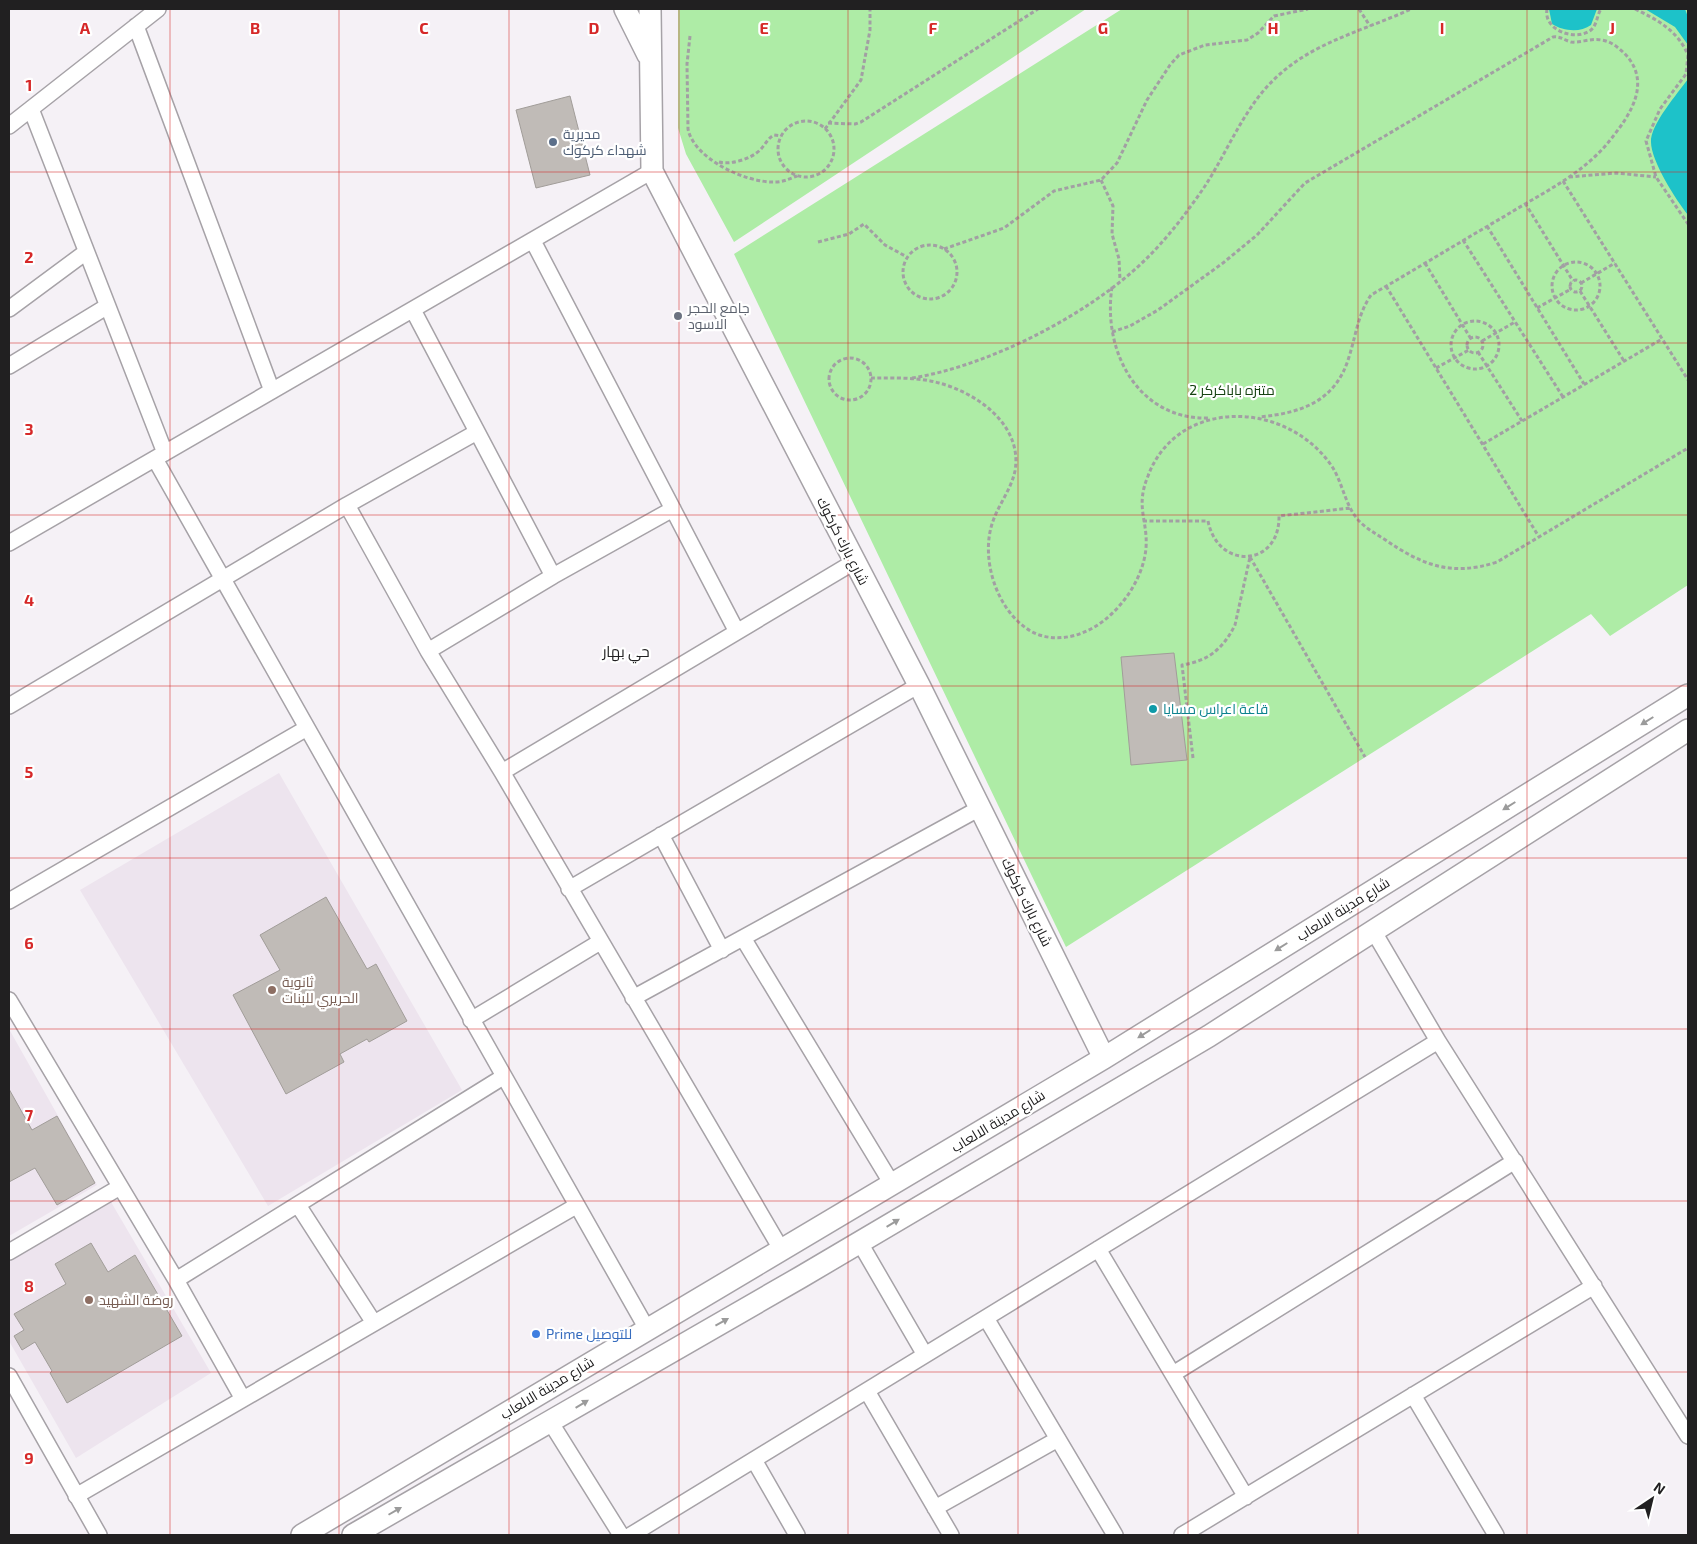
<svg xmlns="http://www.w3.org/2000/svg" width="1697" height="1544" viewBox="0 0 1697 1544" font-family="'Exo 2',Cairo,sans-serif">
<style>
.built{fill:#ede4ee}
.green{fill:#aeeca6}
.water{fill:#1dc2c9}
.building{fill:#c0bbb7;stroke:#a19d99}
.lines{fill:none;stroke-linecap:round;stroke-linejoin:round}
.minor-casing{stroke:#a6a2a7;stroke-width:18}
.secondary-casing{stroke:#a6a2a7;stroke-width:24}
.path{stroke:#a29fa3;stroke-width:3;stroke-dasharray:4 2.5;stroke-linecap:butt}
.minor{stroke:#fff;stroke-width:15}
.secondary{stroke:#fff;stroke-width:21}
.oneway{fill:#9b9b9b}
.grid{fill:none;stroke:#d62828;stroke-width:1;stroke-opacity:0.55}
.service-dot{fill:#5c6f8a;stroke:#fff;stroke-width:2}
.worship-dot{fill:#6b7280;stroke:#fff;stroke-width:2}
.culture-dot{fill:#0f9aa8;stroke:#fff;stroke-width:2}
.education-dot{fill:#8d6e63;stroke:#fff;stroke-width:2}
.shop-dot{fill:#3f7fe0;stroke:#fff;stroke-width:2}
.labels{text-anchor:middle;stroke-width:4.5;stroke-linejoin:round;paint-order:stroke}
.service-label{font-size:14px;fill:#4e5e75;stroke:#fff;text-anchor:start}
.worship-label{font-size:14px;fill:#5b616d;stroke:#fff;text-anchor:start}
.park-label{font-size:14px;fill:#154110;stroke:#fff}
.street-label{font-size:14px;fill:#212021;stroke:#fff}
.culture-label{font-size:14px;fill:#0d838f;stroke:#fff;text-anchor:start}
.education-label{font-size:14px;fill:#785e54;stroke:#fff;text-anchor:start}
.shop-label{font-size:14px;fill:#366cbe;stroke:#fff;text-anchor:start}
.neighbourhood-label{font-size:15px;fill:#212021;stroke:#fff}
.grid-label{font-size:16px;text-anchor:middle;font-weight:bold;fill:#d62828;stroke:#fff;stroke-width:4.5;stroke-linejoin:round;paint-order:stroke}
</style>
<rect width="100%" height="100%" fill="#f5f1f6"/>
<path class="built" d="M279 773 462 1090 268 1206 80 890Z
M9 1029 97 1185 9 1236Z
M111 1202 211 1373 76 1458 9 1341V1260Z"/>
<path class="green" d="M678 9H1086L734 242 686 154 678 128Z
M1122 9H1688V585L1610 636 1591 614 1066 947 734 254Z"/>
<path class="water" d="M1549 9H1597L1591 25C1580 33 1563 31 1552 24Z
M1645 9H1685L1688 17V45L1675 27Z
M1688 79V215C1676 200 1651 161 1651 142 1650 125 1678 93 1688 79Z"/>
<path class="building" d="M570 96 590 175 536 188 516 110Z
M1174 653 1187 760 1131 765 1121 657Z
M326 897 367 969 376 964 407 1021 369 1042 367 1039 340 1054 344 1062 286 1094 233 995 280 970 260 935Z
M9 1089 32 1130 57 1116 95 1183 57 1205 35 1168 9 1182Z
M91 1243 108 1272 135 1255 182 1336 67 1403 50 1373 52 1371 35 1342 22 1350 14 1336 24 1330 14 1314 66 1284 55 1264Z"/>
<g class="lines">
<defs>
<path id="minor" d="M136 26 272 391
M31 109 165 453
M9 126 158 9
M533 241 736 630
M9 309 86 252
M413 310 553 576 428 651
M9 366 106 307
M155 459 647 1329
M347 505 428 651 502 772 781 1249
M9 543 652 171
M553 576 673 509
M9 706 347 505 477 432
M502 772 854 562
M661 835 722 950
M569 889 919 685
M9 901 307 728
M1374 932 1438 1041 1688 1436
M743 938 892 1184
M633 998 980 808
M9 1000 176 1280 243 1399
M471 1020 600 942
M298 1205 374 1323
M860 1243 925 1355
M1098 1249 1246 1497
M9 1252 120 1187
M176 1280 503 1077
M986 1318 1115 1535
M1173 1374 1515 1161
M9 1376 99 1535
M867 1391 951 1535
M1413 1395 1496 1535
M551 1423 621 1535
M754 1460 797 1535
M76 1496 576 1206
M935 1508 1058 1439
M631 1535 1438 1041
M1182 1535 1594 1286"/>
<path id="secondary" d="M625 9 648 55
M650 9 652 171 919 685 1104 1058
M302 1535 1104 1058 1688 695
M353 1535 801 1277 1209 1036 1688 730"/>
</defs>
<use href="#minor" class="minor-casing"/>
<use href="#secondary" class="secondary-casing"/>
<path class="path" d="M1359 9 1370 26
M1547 9C1543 30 1575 42 1591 30 1597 25 1597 15 1601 9
M1635 9C1658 20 1678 31 1688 55
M690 36 687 64 688 129C694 159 746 183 775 182 783 182 789 179 797 176
M1688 55 1686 74 1660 109 1646 141 1656 177 1688 224
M778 149a28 28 0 1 1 56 0a28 28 0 1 1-56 0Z
M828 123 855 124 861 122 1038 9
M825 129 861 80 870 30V9
M719 162C731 165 751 159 760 150 765 145 768 138 774 135L781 136
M1569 177 1616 173 1656 177
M1101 180 1113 206 1112 234 1119 259 1120 280
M1563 181 1688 380
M1525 203 1573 281
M1487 226 1584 384
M1463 240 1563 397
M818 242 849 234 864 224 885 245 907 257
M903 272a27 27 0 1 1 54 0a27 27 0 1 1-54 0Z
M944 249 1004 228 1054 191 1101 180 1117 163 1147 100 1170 65 1179 55 1205 45 1247 40 1258 33 1274 16 1308 9
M1552 286a24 24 0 1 1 48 0a24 24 0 1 1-48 0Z
M1425 263 1471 339
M1570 286a6 6 0 1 1 12 0a6 6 0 1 1-12 0Z
M1581 283 1615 263
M1386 286 1539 537
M1112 287C1102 352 1139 421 1210 418
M1580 291 1624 361
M1537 308 1571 289
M1451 345a24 24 0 1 1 48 0a24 24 0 1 1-48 0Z
M1112 332 1130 326 1158 310 1223 263 1257 235 1305 183 1553 37C1560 36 1564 40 1571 42 1580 43 1591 38 1601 40 1611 41 1619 48 1626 55 1651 83 1631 114 1611 139 1584 174 1542 193 1505 216 1460 242 1416 269 1371 295 1358 314 1356 335 1349 357 1336 401 1302 413 1259 417
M1467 345a8 8 0 1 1 16 0a8 8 0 1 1-16 0Z
M1482 341 1515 322
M1478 352 1522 421
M829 379a21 21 0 1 1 42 0a21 21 0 1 1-42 0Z
M1436 368 1469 350
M871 378C893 378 918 377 939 383 977 393 1023 425 1015 471 1011 490 998 505 992 524 981 559 996 607 1026 628 1042 640 1064 640 1082 633 1114 621 1143 583 1146 548 1148 520 1135 507 1148 476 1156 454 1172 436 1193 426 1242 403 1304 423 1333 468 1342 483 1345 502 1355 516 1362 526 1373 532 1384 539 1422 565 1451 577 1497 562L1688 448
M912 378C989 366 1090 314 1145 260 1167 239 1188 211 1205 186 1229 149 1246 103 1280 74 1317 41 1368 29 1411 9
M1483 444 1662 339
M1143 521H1208C1218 571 1280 567 1279 516L1351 508
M1250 557 1365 757
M1193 758 1182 665C1208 661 1223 649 1235 625L1250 557"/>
<use href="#minor" class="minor"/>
<use href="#secondary" class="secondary"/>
</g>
<defs><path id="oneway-solid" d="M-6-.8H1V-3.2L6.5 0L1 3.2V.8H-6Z" transform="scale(1.25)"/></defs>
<g class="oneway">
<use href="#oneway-solid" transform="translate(1647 721) rotate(148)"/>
<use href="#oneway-solid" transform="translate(1509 806) rotate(148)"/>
<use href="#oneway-solid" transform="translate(1281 947) rotate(148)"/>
<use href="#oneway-solid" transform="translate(1144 1034) rotate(148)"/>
<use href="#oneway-solid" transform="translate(893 1223) rotate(-31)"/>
<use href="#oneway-solid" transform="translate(722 1322) rotate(-29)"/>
<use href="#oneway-solid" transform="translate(582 1404) rotate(-31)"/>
<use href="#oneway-solid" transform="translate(395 1511) rotate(-30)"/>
</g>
<path class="grid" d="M170 9V1535M339 9V1535M509 9V1535M679 9V1535M848 9V1535M1018 9V1535M1188 9V1535M1358 9V1535M1527 9V1535M9 172H1688M9 343H1688M9 515H1688M9 686H1688M9 858H1688M9 1029H1688M9 1201H1688M9 1372H1688"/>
<circle class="service-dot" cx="553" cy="142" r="5"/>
<circle class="worship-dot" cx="678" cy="316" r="5"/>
<circle class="culture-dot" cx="1153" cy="709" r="5"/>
<g class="education-dot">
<circle cx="272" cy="990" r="5"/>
<circle cx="89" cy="1300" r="5"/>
</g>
<circle class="shop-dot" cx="536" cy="1334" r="5"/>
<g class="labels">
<g class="service-label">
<text x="563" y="139">مديرية<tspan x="563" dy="16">شهداء كركوك</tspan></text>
</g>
<g class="worship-label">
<text x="688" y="313">جامع الحجر<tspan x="688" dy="16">الاسود</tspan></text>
</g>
<g class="park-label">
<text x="1232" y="395">متنزه باباكركر 2</text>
</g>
<g class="street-label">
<text transform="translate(843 541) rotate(63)" y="5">شارع بارك كركوك</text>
<text transform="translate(1027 902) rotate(64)" y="5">شارع بارك كركوك</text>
<text transform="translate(1343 909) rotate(-32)" y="5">شارع مدينة الالعاب</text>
<text transform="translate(998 1121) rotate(-31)" y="5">شارع مدينة الالعاب</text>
<text transform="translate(547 1388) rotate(-31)" y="5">شارع مدينة الالعاب</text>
</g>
<g class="culture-label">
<text x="1163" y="714">قاعة اعراس مسايا</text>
</g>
<g class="education-label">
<text x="282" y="987">ثانوية<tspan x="282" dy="16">الحريري للبنات</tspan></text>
<text x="99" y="1305">روضة الشهيد</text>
</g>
<g class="shop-label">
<text x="546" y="1339">Prime للتوصيل</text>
</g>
<g class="neighbourhood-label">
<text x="626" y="657">حي بهار</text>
</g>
</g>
<g class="grid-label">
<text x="85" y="34">A</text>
<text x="255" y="34">B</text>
<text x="424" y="34">C</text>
<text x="594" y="34">D</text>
<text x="764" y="34">E</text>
<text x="933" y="34">F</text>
<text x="1103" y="34">G</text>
<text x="1273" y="34">H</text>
<text x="1442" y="34">I</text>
<text x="1612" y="34">J</text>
<text x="29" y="91">1</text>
<text x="29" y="263">2</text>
<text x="29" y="435">3</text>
<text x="29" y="606">4</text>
<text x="29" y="778">5</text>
<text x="29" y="949">6</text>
<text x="29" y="1121">7</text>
<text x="29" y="1292">8</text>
<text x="29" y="1464">9</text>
</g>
<rect width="1697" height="1544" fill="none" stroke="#212021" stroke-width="20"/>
<g transform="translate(1652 1499) rotate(35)" stroke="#ffffff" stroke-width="4" paint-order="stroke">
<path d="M0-4L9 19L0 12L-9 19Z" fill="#212021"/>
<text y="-8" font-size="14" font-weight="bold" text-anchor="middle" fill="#212021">N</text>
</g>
</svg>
